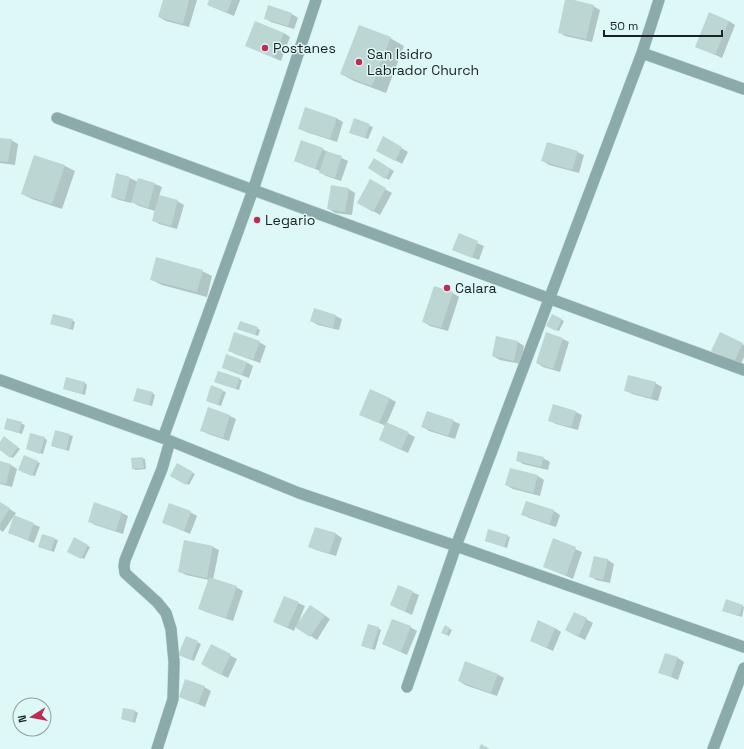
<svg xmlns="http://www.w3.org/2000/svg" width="744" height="749" viewBox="0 0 744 749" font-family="'Space Grotesk',sans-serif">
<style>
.shadow{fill:#0003}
.building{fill:#bcd6d4}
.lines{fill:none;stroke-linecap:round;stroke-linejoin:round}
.minor-casing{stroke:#bad2d0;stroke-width:12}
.tertiary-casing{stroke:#bad2d0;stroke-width:12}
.minor{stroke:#8aaba9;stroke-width:11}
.tertiary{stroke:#8aaba9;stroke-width:11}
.poi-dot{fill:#bd2d52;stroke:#ddf8f6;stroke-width:1.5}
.labels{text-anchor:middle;stroke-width:3;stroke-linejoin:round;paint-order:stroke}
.poi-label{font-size:14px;fill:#192322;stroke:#ddf8f6;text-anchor:start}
</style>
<rect width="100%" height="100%" fill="#ddf8f6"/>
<path class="shadow" d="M164 0H197L189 27 166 21 159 17Z
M210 0H240L234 16 208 5Z
M566 0 593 6 600 10 592 42 565 36 559 32Z
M292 14 298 18 294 29 271 22 265 18Z
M729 21 735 25 722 58 696 46Z
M284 33 290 37 281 61 247 46Z
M390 38 404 46 386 93 354 81 341 74Z
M336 118 343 122 337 142 306 132 299 128Z
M354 120 373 127 368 139 353 134Z
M384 138 408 152 402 164 377 150Z
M0 139 11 140 18 144 15 165 0 163Z
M322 149 348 161 341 181 326 176 320 172V171L295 161Z
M577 152 584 155 579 173 549 165 543 161Z
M374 159 394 171 389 180 369 168Z
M65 166 75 171 62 209 32 199 22 194Z
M130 178 138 182 139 179 155 184 162 187 159 196 177 201 184 205 177 229 159 224 153 220 155 211 139 206 132 202 131 203 119 200 112 197Z
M370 181 392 193 380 215 358 202Z
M349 189 355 193 352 215 335 213 329 209Z
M459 235 484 246 479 260 453 250Z
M202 271 212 276 207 297 162 285 152 280Z
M435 287 453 293 459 297 448 331 430 326 424 322Z
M552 315 564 321 559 331 548 326Z
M336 316 342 319 339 330 318 325 311 321Z
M72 320 75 322 73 330 55 325Z
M257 328 260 330 258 336 238 329Z
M720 333 744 345V357L741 364 719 354Z
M497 338 518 342 524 346 521 364 500 360 493 356Z
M563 339 569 342 560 372 543 367 537 363Z
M259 342 266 346 260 363 235 354 229 350Z
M246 362 253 366 249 378 230 371 223 367Z
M239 379 242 380 239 390 218 383Z
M85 383 87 385 85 395 64 389Z
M655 383 662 387 658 401 632 394 625 390Z
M223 391 226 392 221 406 210 402Z
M152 393 155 395 152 406 138 402Z
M389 398 396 402 387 423 415 437 408 453 386 443V426L367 418Z
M576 412 582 415 578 430 556 424 549 420Z
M230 416 236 419 229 441 208 434 201 430Z
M8 419 25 425 22 434 6 429Z
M453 421 460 424 455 439 429 431 423 427Z
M56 431 73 436 69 451 52 446Z
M44 438 47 440 43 454 27 449Z
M7 439 20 449 13 458 0 449V444Z
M142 458 145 459 146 469 136 470 133 469Z
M543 458 550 462 548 470 523 464 517 460Z
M0 462 11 465 17 469 12 487 0 484Z
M37 462 40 463 35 476 22 472Z
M177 465 195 474 189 485 171 476Z
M538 476 544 480 540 496 513 489 506 485Z
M0 503 16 513 3 532 0 530Z
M94 504 122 513 128 516 123 534 95 525 89 521Z
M554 511 560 515 556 527 529 518 522 514Z
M190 512 197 516 190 534 163 522Z
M33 524 40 527 34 543 9 533Z
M336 534 342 538 336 556 316 550 309 546Z
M507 536 510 537 507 548 486 541Z
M55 539 58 540 54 552 43 548Z
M74 539 90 547 84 559 68 551Z
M554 540 582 552 573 579 544 566Z
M185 541 213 547 219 550 213 580 236 587 243 591 233 621 206 612 200 609 209 580 186 575 179 571Z
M594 557 608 560 614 564 610 583 596 580 590 576Z
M399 586 419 595 412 615 391 605Z
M298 603 305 606 298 623 317 610 330 619 317 640 296 626 294 631 281 625Z
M742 606 744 607 742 617 726 612Z
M586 619 593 623 585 640 573 634Z
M410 627 417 631 407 655 383 644Z
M445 627 452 630 449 636 442 632Z
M378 628 381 630 375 650 365 647Z
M555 628 561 632 553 651 531 641Z
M186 637 201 644 194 661 182 656Z
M211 646 237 659 228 678 208 668Z
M678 658 684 662 678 680 659 672Z
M497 674 504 678 497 696 465 685 459 681Z
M204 687 211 691 205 707 180 697Z
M135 711 138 713 135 723 122 719Z"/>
<path class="building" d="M163 0H189L183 24 158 17Z
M209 0H232L227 13 207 5Z
M565 0H574L594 5 586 39 558 33Z
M268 5 292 13 288 26 264 19Z
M709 12 729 21 715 55 695 47Z
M255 21 284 33 274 58 245 46Z
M359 25 391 37 372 86 340 74Z
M305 107 337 118 330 139 298 129Z
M354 118 370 124 365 138 349 133Z
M383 136 402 147 395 161 376 151Z
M0 138 12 139 8 162 0 161Z
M301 140 323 148 315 169 294 161Z
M547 142 578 151 572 170 541 161Z
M326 151 342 156 335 178 319 173Z
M34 155 65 165 52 204 21 194Z
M374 158 391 169 385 179 368 168Z
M116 173 130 177 125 200 111 197Z
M138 178 155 183 148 208 131 202Z
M370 179 386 188 373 212 357 203Z
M331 185 349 188 345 212 327 209Z
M159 195 178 200 171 226 152 221Z
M459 233 478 241 472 258 452 250Z
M156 257 203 270 197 292 150 280Z
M434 286 453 292 441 328 422 322Z
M314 308 336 315 333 328 310 321Z
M53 314 73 319 70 329 50 324Z
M552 314 562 319 556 331 546 326Z
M240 321 258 327 255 335 237 329Z
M234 332 260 341 253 360 228 351Z
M546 332 563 338 553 369 536 363Z
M720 332 743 343 734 362 711 351Z
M496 336 518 341 514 361 492 356Z
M226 354 247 362 242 375 222 368Z
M218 371 240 378 236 389 214 382Z
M628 375 656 382 651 398 624 391Z
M66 377 85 382 82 394 63 389Z
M211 385 223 390 218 405 206 401Z
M137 388 153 392 149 405 133 401Z
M370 389 390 398 379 423 359 415Z
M553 404 576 411 571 427 548 421Z
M208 407 230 415 223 438 200 431Z
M427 411 454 420 448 436 421 427Z
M7 418 22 422 19 433 4 429Z
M386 422 409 432 401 450 379 440Z
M55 430 70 434 66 450 51 446Z
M30 433 45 437 40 454 26 449Z
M4 436 18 447 10 458 0 450V442Z
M518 451 544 457 541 467 516 461Z
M24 455 38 461 32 476 18 470Z
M142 457 144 468 132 469 131 458Z
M0 461 11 464 6 484 0 483Z
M177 463 193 472 186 485 170 476Z
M510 468 538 475 533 493 505 485Z
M526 501 554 510 550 524 521 515Z
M0 502 10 508 0 524Z
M94 502 122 512 116 531 88 522Z
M169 503 191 511 184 531 162 523Z
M14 515 34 523 28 540 8 533Z
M315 527 336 533 329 554 308 547Z
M488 529 508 535 504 547 485 541Z
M42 534 55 538 51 551 38 547Z
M74 537 88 545 81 559 67 552Z
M553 538 576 547 566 576 543 567Z
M184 540 213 546 207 578 178 572Z
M594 556 608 559 603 580 589 577Z
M209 577 237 586 226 618 198 609Z
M398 585 413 591 405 612 390 605Z
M284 596 299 602 287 628 273 622Z
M726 599 743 605 739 616 722 611Z
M310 605 325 615 310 637 295 627Z
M574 612 587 618 578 637 565 630Z
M392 619 411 626 401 652 382 644Z
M538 620 555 628 547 648 530 641Z
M368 624 379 627 372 649 361 646Z
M445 625 450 628 446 635 441 633Z
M186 636 198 641 191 660 178 655Z
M211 644 231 654 221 675 201 664Z
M665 653 678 657 671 677 658 673Z
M465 661 498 674 491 693 458 681Z
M185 679 205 686 198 704 179 697Z
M123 708 135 710 133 722 121 719Z
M481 744 490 749H479Z"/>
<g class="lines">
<defs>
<path id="minor" d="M642 53 744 89
M57 118 744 370
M163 438 299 493 456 546 744 647
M407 687 456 546 642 53 659 0
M157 749 173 699 174 662 171 629 166 613 157 602 125 573 124 566 125 560 162 469 170 441
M713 749 744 668"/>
<path id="tertiary" d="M0 380 163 438 253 190 316 0"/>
</defs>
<use href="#minor" class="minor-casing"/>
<use href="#tertiary" class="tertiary-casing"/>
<use href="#minor" class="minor"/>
<use href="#tertiary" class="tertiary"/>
</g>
<g class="poi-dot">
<circle cx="265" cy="48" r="4"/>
<circle cx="359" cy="62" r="4"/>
<circle cx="257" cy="220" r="4"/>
<circle cx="447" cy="288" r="4"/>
</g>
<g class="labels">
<g class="poi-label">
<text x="273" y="53">Postanes</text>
<text x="367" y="59">San Isidro<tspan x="367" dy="16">Labrador Church</tspan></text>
<text x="265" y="225">Legario</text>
<text x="455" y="293">Calara</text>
</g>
</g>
<g transform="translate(32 717) rotate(259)"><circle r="19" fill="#ddf8f6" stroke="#8fa3a1"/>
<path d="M0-3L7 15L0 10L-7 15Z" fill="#bd2d52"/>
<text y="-6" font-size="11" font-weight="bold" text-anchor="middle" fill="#192322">N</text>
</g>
<path d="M604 30v6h118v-6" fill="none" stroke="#192322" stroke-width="2"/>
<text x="610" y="30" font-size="12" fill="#192322" stroke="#ddf8f6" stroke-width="3" paint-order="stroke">50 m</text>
</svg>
